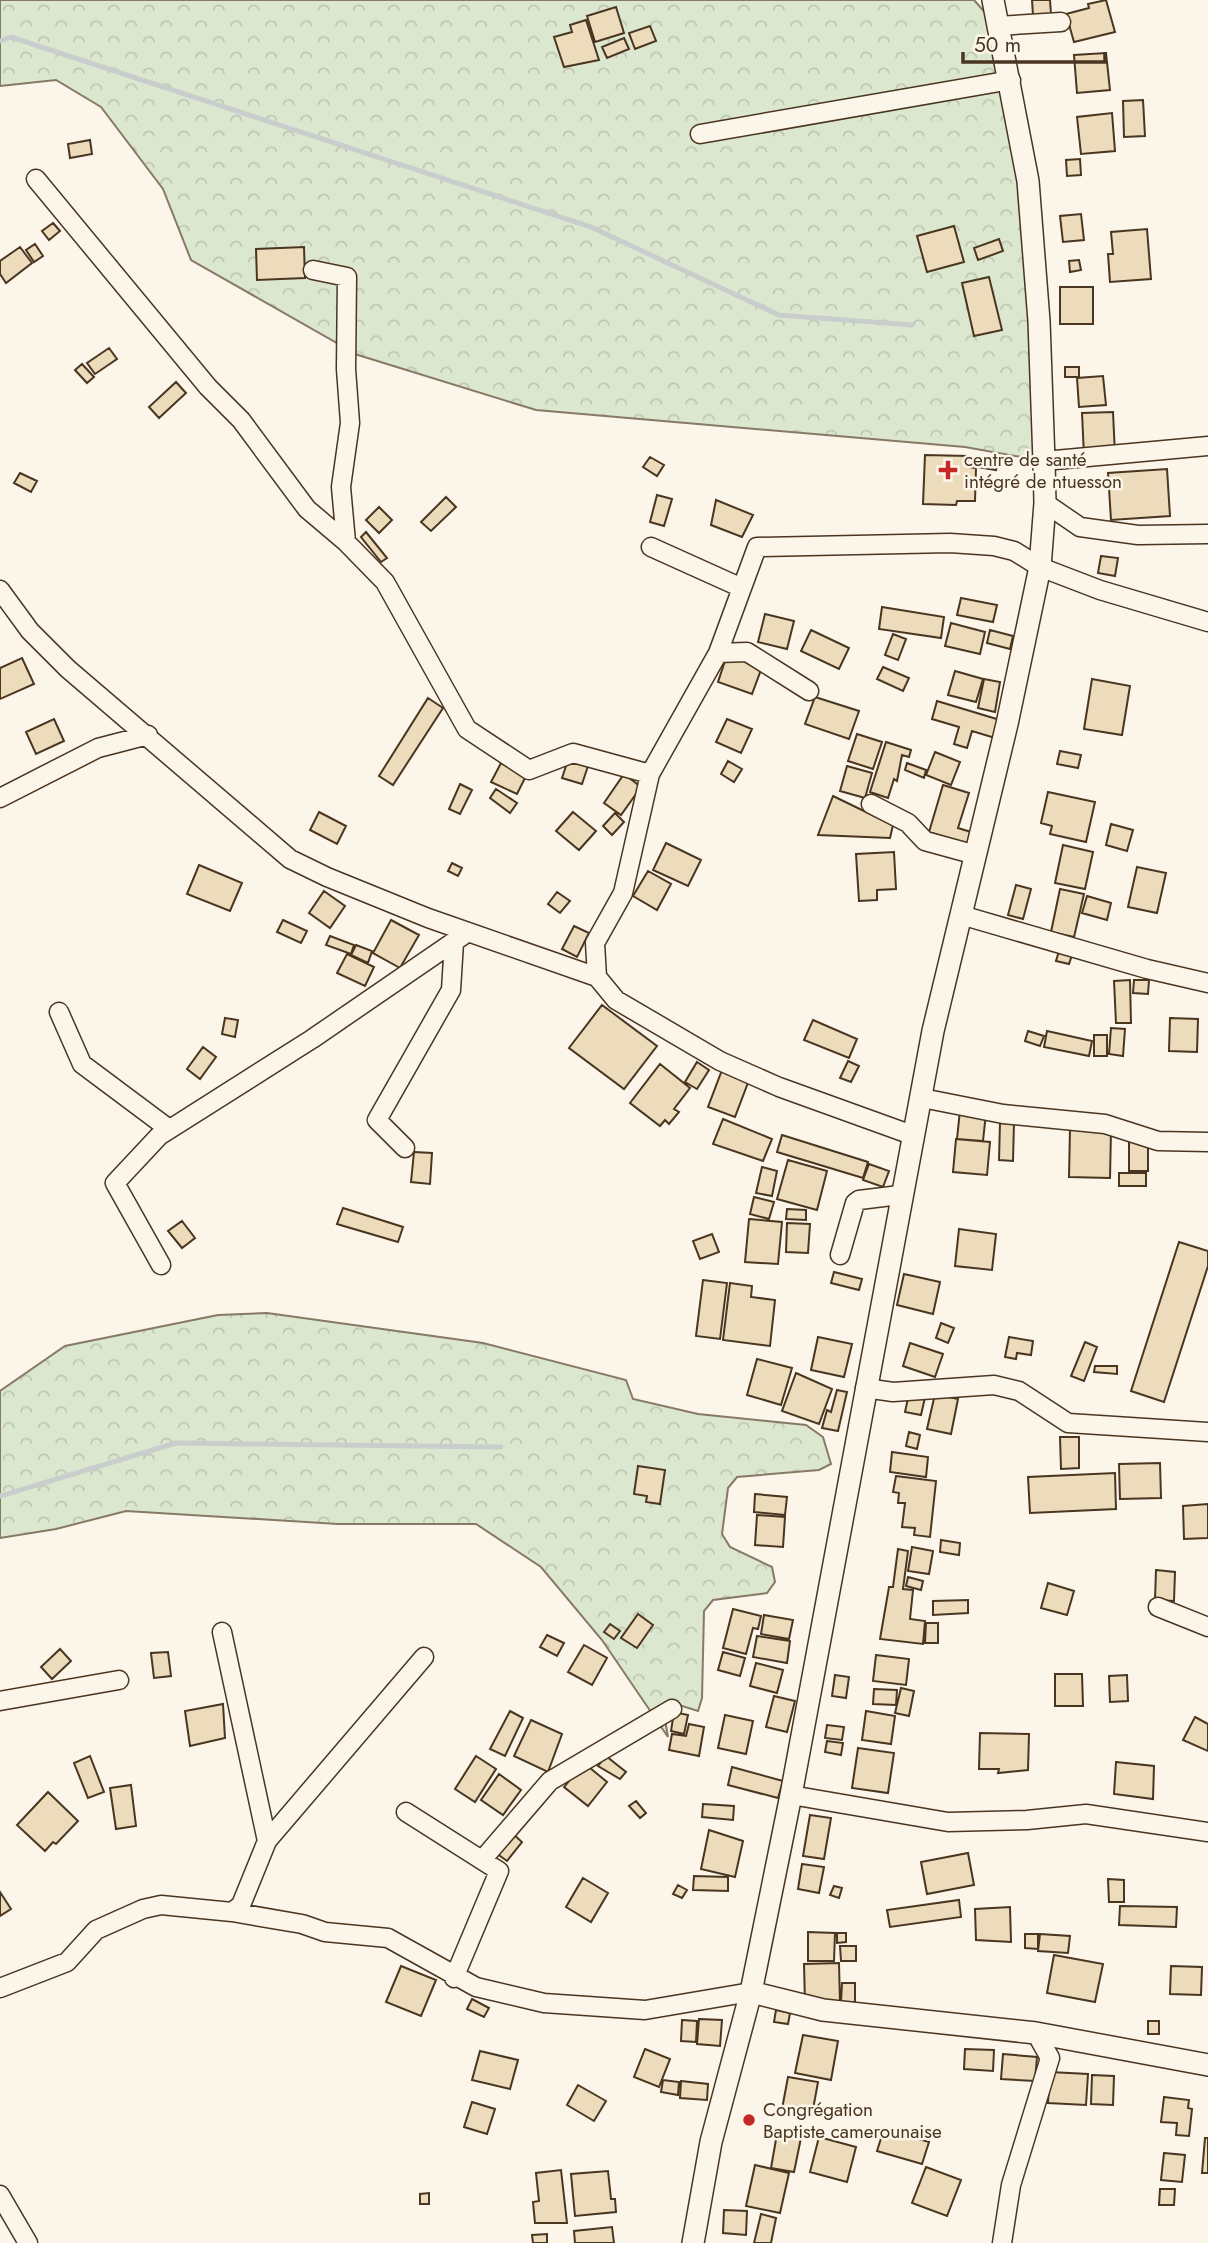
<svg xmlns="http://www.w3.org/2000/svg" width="1208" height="2243" viewBox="0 0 1208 2243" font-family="Jost,sans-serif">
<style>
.forest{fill:url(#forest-crowns);stroke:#887966;stroke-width:2}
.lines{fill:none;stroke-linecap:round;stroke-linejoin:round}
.stream{stroke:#c9cecd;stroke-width:5}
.building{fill:#ecdcbc;stroke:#4a3520;stroke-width:2}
.minor-casing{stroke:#4a3520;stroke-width:21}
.tertiary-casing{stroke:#4a3520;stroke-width:24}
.minor{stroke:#fbf6e9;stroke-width:18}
.tertiary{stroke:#fbf6e9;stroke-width:21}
.poi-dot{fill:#c62828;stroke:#fbf6e9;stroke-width:2.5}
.labels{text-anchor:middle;stroke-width:5;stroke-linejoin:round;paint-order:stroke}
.poi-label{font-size:19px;fill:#4a3520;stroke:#fbf6e9;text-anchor:start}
</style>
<defs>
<pattern id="forest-crowns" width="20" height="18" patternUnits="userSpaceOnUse" patternTransform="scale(1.75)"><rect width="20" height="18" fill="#dce7d0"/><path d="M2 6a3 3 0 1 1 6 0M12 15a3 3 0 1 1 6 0" fill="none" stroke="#bec7b2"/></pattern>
</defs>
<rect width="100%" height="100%" fill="#fbf6e9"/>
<path class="forest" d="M0 0H974L997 26 1011 80 1044 461 965 447 536 410 358 355 191 260 163 189 101 107 56 80 0 86Z
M267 1313 483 1343 626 1380 633 1399 698 1414 806 1425 823 1437 831 1464 819 1470 737 1477 728 1488 722 1534 730 1547 772 1567 775 1582 767 1593 713 1600 704 1611 702 1698 698 1711 676 1704 664 1714 668 1737 602 1640 541 1567 476 1524H338L126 1511 56 1529 0 1538V1391L65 1346 218 1315Z"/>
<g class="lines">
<path class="stream" d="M0 41 11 37 591 227 779 315 912 325
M0 1496 176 1443 501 1447"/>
</g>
<path class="building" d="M1032 0H1050L1051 14 1033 15Z
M1106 0 1115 32 1074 42 1066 14 1089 8 1088 4Z
M616 7 624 33 595 42 587 16Z
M586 20 599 60 564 67 554 37 572 32 570 25Z
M650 26 656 41 635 49 629 33Z
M624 38 629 49 607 58 602 47Z
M1106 53 1110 90 1077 93 1074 55Z
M1143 100 1145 136 1124 137 1123 101Z
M1112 113 1115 151 1081 154 1077 117Z
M90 140 92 154 70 158 68 144Z
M1080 159 1081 175 1067 176 1066 160Z
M1081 214 1084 240 1063 242 1060 216Z
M53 223 60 231 49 240 42 231Z
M954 226 964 262 927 272 917 236Z
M1147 229 1151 279 1110 282 1108 254H1113L1111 232Z
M999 239 1003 251 978 260 974 248Z
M35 244 43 256 34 262 26 250Z
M20 247 32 263 6 283 0 274V261Z
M304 247 305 278 257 280 256 249Z
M1079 260 1081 270 1070 272 1069 261Z
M989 277 1002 330 974 336 962 283Z
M1060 287H1093V324H1060Z
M109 348 117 359 95 374 87 363Z
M82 364 94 377 87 383 75 370Z
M1065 367H1079V377H1065Z
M1103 376 1106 405 1079 407 1077 378Z
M176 382 186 393 159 418 149 407Z
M1113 412 1115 455 1084 456 1082 413Z
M925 455 968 456V467L976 468 975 501H957L956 505 923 504Z
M650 457 664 465 657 476 643 467Z
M979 458 998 462 996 470 977 467Z
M1167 469 1170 516 1111 520 1108 473Z
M20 473 37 481 31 492 14 483Z
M657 495 672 499 664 526 650 522Z
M446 497 456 507 431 531 421 522Z
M716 500 753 515 742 537 711 525Z
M379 507 392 520 379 533 366 520Z
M366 532 387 558 381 562 361 537Z
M1101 556 1118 558 1115 576 1098 573Z
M961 598 997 605 993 622 957 615Z
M882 607 944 617 941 638 879 629Z
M765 614 794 621 787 649 758 642Z
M951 623 985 632 980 654 945 646Z
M811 630 849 648 839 669 801 651Z
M990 630 1013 636 1010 649 987 643Z
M893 634 906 639 898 660 885 655Z
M727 655 762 667 752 694 718 682Z
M22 658 34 684 0 699V668Z
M883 667 909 678 903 691 877 679Z
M955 671 983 679 976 702 948 695Z
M984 679 1000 682 995 712 978 708Z
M1092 679 1130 686 1122 735 1084 729Z
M815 697 859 711 849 739 805 724Z
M428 698 443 708 393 785 379 776Z
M937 701 1000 720 995 738 972 731 967 748 954 744 959 727 932 719Z
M54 719 64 741 36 754 26 732Z
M727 719 752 729 741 753 716 742Z
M857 734 882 742 873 769 848 761Z
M886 742 911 750 909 757 902 755 897 781 894 779 888 798 870 792Z
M1060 751 1081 755 1078 768 1057 764Z
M935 752 960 762 951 785 926 775Z
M568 760 588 766 582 784 562 778Z
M728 761 742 769 734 782 721 774Z
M501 763 526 776 517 794 491 782Z
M907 763 926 770 924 778 905 770Z
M847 766 872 773 865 798 840 791Z
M624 774 641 787 621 815 604 803Z
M460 784 472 790 460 814 449 809Z
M943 785 969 793 958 828 971 832 967 844 929 832Z
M496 789 517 803 510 813 490 798Z
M1048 792 1095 802 1086 842 1050 834 1052 826 1041 823Z
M833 796 893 825 890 838 818 835Z
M319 812 346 826 337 844 310 830Z
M573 812 596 831 579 850 556 831Z
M615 813 624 822 612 835 603 826Z
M1111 824 1133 830 1127 851 1106 845Z
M666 843 701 860 688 886 653 870Z
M1063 845 1093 852 1085 889 1055 883Z
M894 852 896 889 877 890V900L859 901 856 854Z
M452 863 462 868 458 876 448 871Z
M199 865 242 883 230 911 187 894Z
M1137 867 1166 873 1157 913 1128 907Z
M648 871 671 884 657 910 633 896Z
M1016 885 1031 889 1023 919 1008 915Z
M1060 889 1084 894 1074 937 1051 932Z
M324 891 345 906 330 928 309 913Z
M557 892 570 901 560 913 548 904Z
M1087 896 1111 903 1107 920 1082 913Z
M283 920 307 931 301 943 277 932Z
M391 920 419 935 400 968 373 953Z
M574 926 589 933 577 957 562 949Z
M330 936 354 945 351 954 326 945Z
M356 945 372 951 368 963 351 955Z
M1059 951 1072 955 1069 964 1056 961Z
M347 954 374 967 365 986 337 973Z
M1130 980 1131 1023H1116L1114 981Z
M1134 980H1149L1148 994 1133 993Z
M602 1005 657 1046 624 1089 569 1048Z
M225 1018 238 1020 235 1037 222 1034Z
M1170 1018 1198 1019 1197 1052 1169 1051Z
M813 1020 857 1039 849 1058 804 1040Z
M1111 1028 1125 1029 1123 1056 1109 1054Z
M1028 1031 1044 1036 1040 1046 1025 1041Z
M1047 1031 1092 1041 1089 1056 1044 1047Z
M1094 1035H1107V1056H1094Z
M203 1047 216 1057 200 1079 187 1069Z
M848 1061 859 1066 851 1082 840 1078Z
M697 1062 709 1070 697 1089 685 1082Z
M660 1064 690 1088 674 1109 679 1112 669 1124 665 1120 660 1126 630 1103Z
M722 1070 749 1080 735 1117 708 1107Z
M960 1110 986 1113 983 1141 957 1139Z
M723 1119 772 1139 763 1161 713 1144Z
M1000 1122H1014L1013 1161 999 1160Z
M1070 1129 1111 1130 1110 1178 1069 1177Z
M782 1135 868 1162 863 1178 777 1152Z
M956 1139 990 1142 987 1175 953 1172Z
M1129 1141H1148V1171H1129Z
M414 1152 432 1153 430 1184 411 1182Z
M788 1160 827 1171 817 1210 777 1199Z
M869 1164 889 1171 883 1187 863 1180Z
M762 1167 777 1171 772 1196 756 1193Z
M1119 1173H1146V1186H1119Z
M754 1197 774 1202 769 1219 750 1214Z
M343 1208 403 1227 398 1242 337 1224Z
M787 1209 806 1210V1220L786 1219Z
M749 1219 782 1222 778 1264 745 1262Z
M182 1221 195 1238 182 1248 168 1231Z
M787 1223 810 1224 808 1253 786 1252Z
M959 1229 996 1234 992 1270 955 1266Z
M712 1234 719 1252 700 1259 693 1241Z
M1179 1242 1208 1251V1266L1164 1402 1131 1391Z
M834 1272 862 1279 859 1290 831 1283Z
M904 1274 940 1282 933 1314 897 1305Z
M703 1280 727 1283 720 1339 696 1336Z
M730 1283 752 1286 751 1297 775 1300 770 1346 723 1340Z
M941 1323 954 1328 948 1343 936 1338Z
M818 1337 852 1344 844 1377 811 1370Z
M1009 1337 1033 1341 1031 1355 1017 1353 1016 1359 1005 1357Z
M1085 1342 1097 1347 1084 1381 1071 1376Z
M910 1343 943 1354 935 1377 903 1366Z
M757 1359 792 1368 781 1405 747 1395Z
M1095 1366H1117V1374L1094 1372Z
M796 1373 832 1389 819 1424 782 1411Z
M910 1389 926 1393 921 1415 905 1412Z
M837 1390 847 1392 838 1431 822 1428 827 1410 831 1412Z
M935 1394 958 1399 951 1434 927 1429Z
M909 1432 920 1435 917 1449 906 1446Z
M1060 1437H1079V1468L1061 1469Z
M892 1452 928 1457 926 1477 890 1472Z
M1160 1463 1161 1498 1120 1499 1119 1464Z
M638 1466 665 1470 660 1504 646 1502 647 1496 634 1494Z
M1115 1473 1116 1509 1030 1513 1028 1477Z
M896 1476 936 1481 930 1537 914 1535 915 1528 902 1527 905 1503H898L899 1493 893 1492Z
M755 1494 787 1497 785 1515 754 1512Z
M1208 1504V1538L1184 1539 1183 1506Z
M757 1515 785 1517 783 1547 755 1545Z
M941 1540 960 1543 959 1555 940 1552Z
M912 1547 933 1551 929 1574 908 1571Z
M898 1549 908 1551 903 1589 913 1590 910 1619 925 1621 923 1644 880 1639 889 1587H893Z
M1156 1570 1175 1572 1174 1601 1155 1600Z
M908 1577 923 1581 921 1590 906 1586Z
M1048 1583 1074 1591 1067 1615 1041 1608Z
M968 1600V1613L933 1615V1601Z
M733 1609 761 1616 758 1629 753 1628 746 1654 723 1648Z
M638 1614 653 1625 637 1648 621 1638Z
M764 1615 793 1620 789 1639 761 1634Z
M926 1623H938V1643H925Z
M610 1624 620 1631 614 1639 604 1632Z
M547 1635 564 1643 557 1656 540 1647Z
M757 1636 790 1641 787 1663 753 1657Z
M584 1645 607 1658 592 1685 568 1672Z
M60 1649 71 1661 52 1679 41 1667Z
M168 1652 171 1676 154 1678 151 1653Z
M723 1652 745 1658 740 1676 718 1670Z
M876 1655 909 1659 906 1685 873 1681Z
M756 1663 783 1670 777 1693 750 1686Z
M1055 1674H1082L1083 1706H1055Z
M835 1675 849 1677 846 1698 832 1696Z
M1127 1675 1128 1701 1110 1702 1109 1676Z
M901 1688 914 1691 909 1716 895 1713Z
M874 1689 897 1690 896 1705 873 1704Z
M774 1696 795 1701 787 1732 766 1727Z
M223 1704 225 1738 190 1746 185 1711Z
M510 1711 523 1718 505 1756 490 1749Z
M866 1711 895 1716 891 1744 862 1740Z
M674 1712 688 1715 684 1734 671 1731Z
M725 1715 753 1721 746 1754 718 1748Z
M1195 1717 1208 1724V1751L1183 1740Z
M531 1720 562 1734 548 1772 514 1756Z
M689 1724 704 1727 699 1756 669 1750 672 1734 686 1736Z
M827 1725 844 1727 842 1740 825 1738Z
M980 1733 1029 1734 1028 1770 998 1773 999 1769H979Z
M827 1741 843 1743 841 1755 825 1752Z
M858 1748 894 1753 888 1793 852 1788Z
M90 1756 104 1792 88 1798 74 1763Z
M476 1756 496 1769 475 1802 455 1789Z
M606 1756 626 1772 620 1779 598 1766Z
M1116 1762 1154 1766 1153 1799 1114 1794Z
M584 1763 607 1782 588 1806 564 1787Z
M732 1767 783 1781 778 1798 728 1785Z
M499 1774 521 1790 503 1815 481 1800Z
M131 1785 136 1826 116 1829 110 1788Z
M48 1792 78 1821 56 1844 53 1842 45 1851 17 1825Z
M636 1801 646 1813 640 1818 629 1806Z
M703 1804 734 1806 733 1820 702 1817Z
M810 1815 831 1818 824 1859 803 1856Z
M709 1830 743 1841 735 1877 701 1869Z
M512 1833 522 1842 507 1861 496 1853Z
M968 1853 974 1885 927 1894 921 1862Z
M802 1864 824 1867 819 1893 798 1889Z
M694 1876 728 1877V1891L693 1890Z
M583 1878 608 1893 591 1922 566 1907Z
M1108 1879 1124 1880V1902H1109Z
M678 1885 687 1890 682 1898 673 1894Z
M834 1886 842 1888 839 1898 830 1895Z
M0 1892 11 1909 0 1916Z
M959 1900 961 1917 890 1927 887 1910Z
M1120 1906 1177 1907 1176 1927 1119 1925Z
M1010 1907 1011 1942 976 1940 975 1909Z
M808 1932 835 1933 834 1961H808Z
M837 1933H846V1942L837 1943Z
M1025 1934H1038V1949L1025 1948Z
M1040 1934 1070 1936 1068 1953 1038 1951Z
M840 1946H856V1961H841Z
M1054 1955 1103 1964 1095 2002 1047 1993Z
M839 1963 840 2003 805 2004 804 1964Z
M401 1966 436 1980 421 2016 386 2002Z
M1171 1966 1202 1967 1201 1995 1170 1994Z
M842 1983H855V2002H841Z
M472 1999 489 2008 484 2017 467 2009Z
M776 2010 790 2013 788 2024 774 2022Z
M699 2019 722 2020 720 2046 697 2044Z
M682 2020 697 2021 696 2042 681 2041Z
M1148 2021H1159V2034H1148Z
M803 2035 838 2041 831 2080 795 2073Z
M645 2049 670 2059 659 2087 634 2077Z
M965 2049 994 2050 993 2071 964 2069Z
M480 2051 518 2060 510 2089 472 2080Z
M1003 2054 1037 2057 1035 2081 1001 2079Z
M1050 2072 1088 2074 1086 2105 1048 2103Z
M1092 2075 1114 2076 1113 2105 1091 2104Z
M788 2077 818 2082 812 2115 782 2109Z
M663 2080 679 2082 678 2095 661 2092Z
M681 2081 708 2084 707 2100 680 2098Z
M578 2085 606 2101 594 2121 567 2105Z
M1164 2097 1189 2100 1188 2108 1192 2109 1189 2136 1176 2135 1177 2123 1161 2122Z
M472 2102 495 2109 487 2134 464 2127Z
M778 2128 802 2133 794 2172 771 2168Z
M884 2129 929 2142 922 2164 877 2151Z
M819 2137 856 2147 847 2182 810 2172Z
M1205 2138H1208V2173H1202Z
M1164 2153 1185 2155 1182 2182 1161 2180Z
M755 2165 789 2173 780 2213 746 2206Z
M926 2167 961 2180 947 2216 912 2203Z
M561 2170 567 2223H535L533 2202 539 2201 536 2173Z
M608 2171 611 2199H615L616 2212 575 2216 571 2174Z
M1160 2189H1175L1174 2205H1159Z
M429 2193V2204H420V2194Z
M724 2210 747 2211 746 2235 723 2233Z
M761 2214 776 2218 771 2243H754Z
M612 2227 614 2243H575L574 2231Z
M547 2234V2243H533L532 2235Z"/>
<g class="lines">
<defs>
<path id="minor" d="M997 26 1061 22
M700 134 1011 80
M36 179 208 387 241 420 307 509 346 542 385 582 467 729 529 770 573 753 650 774
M313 270 347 277 346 369 350 423 341 487 346 542
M1044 461 1208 446
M1045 503 1080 527 1138 535 1208 534
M651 547 742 588
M0 590 30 631 68 669 290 859 327 877 428 918 597 977 616 1000 720 1061 779 1087 912 1135
M718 653 747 652 809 691
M0 798 98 748 148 735
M871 804 908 823 925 841 976 855
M961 915 1147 969 1208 983
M597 977 595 943 623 893 650 774 718 653 757 547 950 543 994 546 1014 551 1040 567 1100 590 1208 622
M59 1012 82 1064 169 1129
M922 1098 1003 1114 1105 1124 1158 1141 1208 1142
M405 1148 377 1120 451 990 454 942
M840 1255 855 1203 859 1200 900 1195
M161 1265 115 1183 159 1136 312 1039 468 932
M865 1388 893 1392 994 1385 1019 1391 1068 1423 1208 1432
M1158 1607 1208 1627
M222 1632 267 1841
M0 1701 119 1680
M791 1795 948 1822 1027 1820 1086 1814 1208 1832
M406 1812 499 1871 454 1978
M482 1860 550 1781 672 1709
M232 1912 241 1905 267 1841 424 1657
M0 1988 67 1962 96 1930 143 1909 161 1905 232 1912 302 1924 325 1932 388 1938 476 1987 544 2003 645 2010 751 1992
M0 2195 28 2243
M1002 2243 1011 2185 1050 2058 1036 2033"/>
<path id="tertiary" d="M751 1992 823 2010 1036 2033 1208 2065
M693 2243 711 2142 751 1992 791 1795 933 1031 1007 724 1040 567 1045 503 1044 461 1039 321 1028 181 993 0"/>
</defs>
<use href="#minor" class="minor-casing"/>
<use href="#tertiary" class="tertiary-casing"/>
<use href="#minor" class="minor"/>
<use href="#tertiary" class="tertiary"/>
</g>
<g class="poi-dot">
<path d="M944.5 459.5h7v7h7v7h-7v7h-7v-7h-7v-7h7z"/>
<circle cx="749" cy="2120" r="7"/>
</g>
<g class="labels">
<g class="poi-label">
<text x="964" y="466">centre de santé<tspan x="964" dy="22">intégré de ntuesson</tspan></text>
<text x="763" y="2116">Congrégation<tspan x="763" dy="22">Baptiste camerounaise</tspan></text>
</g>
</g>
<path d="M963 52v10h142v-10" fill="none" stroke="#4a3520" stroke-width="3.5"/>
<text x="974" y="52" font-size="21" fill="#4a3520" stroke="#fbf6e9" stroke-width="5" paint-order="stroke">50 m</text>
</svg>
